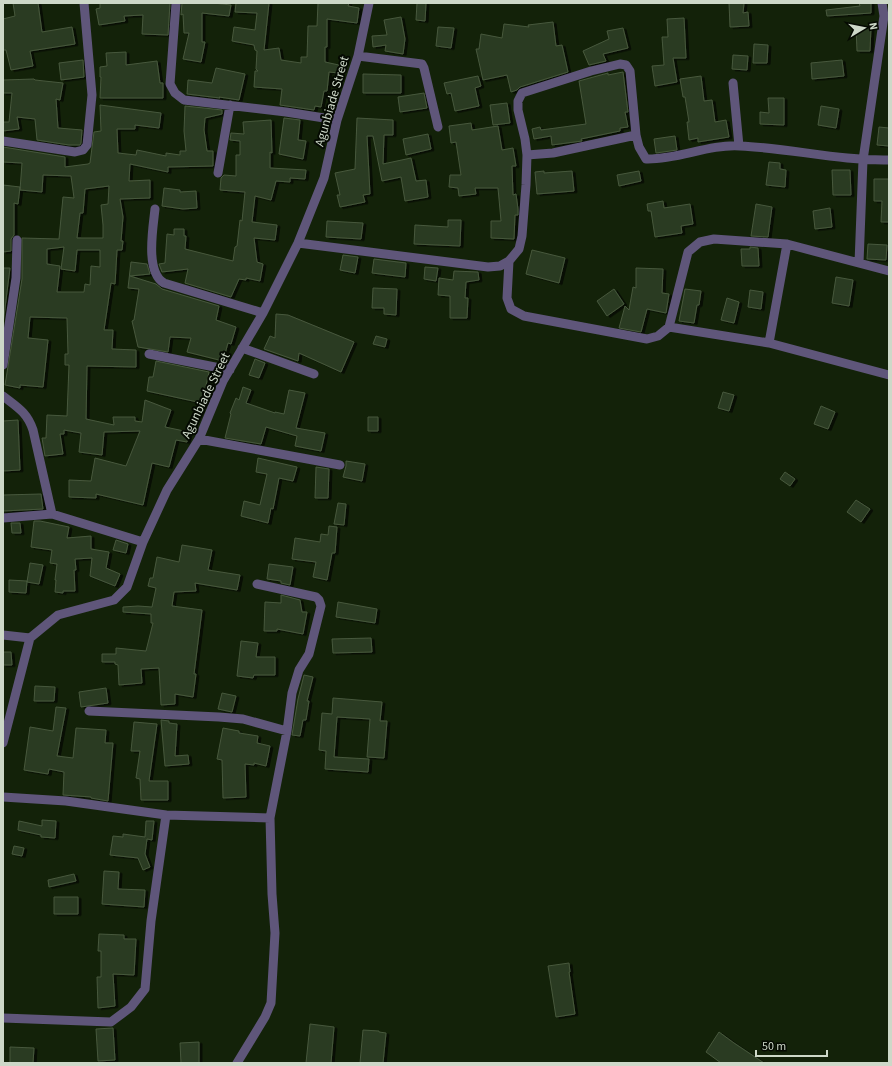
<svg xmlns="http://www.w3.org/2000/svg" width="892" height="1066" viewBox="0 0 892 1066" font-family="'Source Sans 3',sans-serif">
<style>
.building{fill:#2b3b21;stroke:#47583d;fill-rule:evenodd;filter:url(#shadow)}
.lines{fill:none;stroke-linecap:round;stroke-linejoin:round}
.street{stroke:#5f567a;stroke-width:9}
.labels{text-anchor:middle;stroke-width:4;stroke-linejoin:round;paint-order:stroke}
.street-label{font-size:13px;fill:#cdd8c8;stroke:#050a02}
</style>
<defs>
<filter id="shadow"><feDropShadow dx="3" dy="1.5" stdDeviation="0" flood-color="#0009"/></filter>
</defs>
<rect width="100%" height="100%" fill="#132209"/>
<path class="building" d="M13 3H38L42 32 72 27 75 44 30 51 33 66 11 70 6 50H3V19L15 16Z
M100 3H170L168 35 142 34 143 15 124 16 125 21 99 25 96 9 100 8Z
M182 3H213L231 5 229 16 202 13V42H205L201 62 183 59 189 33H184L183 14 181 15Z
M236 3H269L264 50 279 48 281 60 301 63V57H307L308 26H317L318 3H349L348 6 359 8 357 23 327 19V47H325V62L339 65 338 73 329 72 327 91H324L321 107 315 106 314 110 280 105 282 89 254 87 255 71H258L256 69 257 51 255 50 254 45 232 41 234 27 255 30 257 13 235 12Z
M417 3H426L425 21 416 20Z
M729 3H744L743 13 748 12 749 26 730 27Z
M859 3H871V13L827 16 826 10 860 6Z
M401 17 405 39 403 54 385 51 386 45 373 47 372 36 387 35 384 20Z
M684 18 686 58H673L677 82 655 86 652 66 664 65 662 37H668L667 19Z
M553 22 556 46 562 45 568 72 520 87 517 90 511 92 507 75 483 80 476 49H479L481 34 502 38 504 24 529 27 528 25Z
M438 27 454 28 451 48 436 46Z
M856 27H871L870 51H857Z
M623 28 628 48 603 54 606 61 589 65 583 51 609 39 607 31Z
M754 44 768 45 767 63H753Z
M126 52V65L157 61 160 83H163V98H100L101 77H100V67L107 66 106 53Z
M733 55 748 56 747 70 732 69Z
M83 60 84 77 61 80 59 63Z
M842 60 844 76 812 79 811 63Z
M216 68 245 74 239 100 219 97 220 98 187 94 188 80 212 83Z
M623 72 628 112H625L628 127 620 128V131L581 139 582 141 552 145 551 136 534 139 532 129 540 127 541 130 586 124 579 81 608 73V75Z
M363 74 401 75V93H363Z
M478 76 481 86 475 88 479 106 455 111 451 93 447 94 444 83Z
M701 76 704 101 712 100 715 122 726 120 729 137 698 142V138L689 140 687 122H689L685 97H683L680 79Z
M34 79 35 80 63 83 60 100 56 99 58 128 82 130 81 143 80 145H69L37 140 35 119 17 117 19 129 3 131V122H9L12 93H3V80Z
M424 93 427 108 400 112 398 97Z
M768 98H784V125L760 124V112L769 113Z
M507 103 510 123 493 125 490 105Z
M100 105 161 113 159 128 135 125V129H117L118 153 136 155 137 150 166 156V153L180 155V151H186L184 131 185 106 222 110V114L205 118 204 130 207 151H213V166L168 167V172L130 164 129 181 150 180V198L120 199 123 217 121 241H123L122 250H117L115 284 111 283 104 330H113L112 349 136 350V367L87 366 86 419 114 425 113 417H135V421L142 422 145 400 171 410 165 427 189 432 187 442 176 440 169 467 152 463 143 505 96 494V498L69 497V480L91 481 95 458 126 466 140 431 104 432 102 455 79 452 81 433 64 430V434H60L63 454 45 456 42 438H46L47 415 67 416 69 365H65V354H68L67 318 30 317 28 338 48 340 43 387 20 385V388L5 385 22 279V238L59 239 63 197 74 198 71 176 43 175 42 192 20 190 22 163 3 162V147L65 157V167L88 164 90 163 94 132 101 131ZM109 186 108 204 101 205 103 225V238H77L80 213H83L85 189ZM64 247 61 269 75 271 77 250H100V267L91 266 90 285 85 284 84 292H57L60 266 47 264V249Z
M821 106 839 109 836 128 818 125Z
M284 118 300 120 298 140 306 141 303 159 279 154Z
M357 118 393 120V135H384L383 164 411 158 416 181 426 180 428 197 405 201 401 177 382 181 373 136H367L370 194 363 195 365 202 340 207 337 195H340L335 173 355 169Z
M271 120 272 153 270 152V168L306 170 305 179 290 178V182L276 181 271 200 255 196 252 222 277 225 275 240 254 238 257 262 263 264 260 281 246 278V280L239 279 231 297 185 283 188 269 162 272 159 264 165 263 167 234 174 235V229H184V236H186L185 249 233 261 235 247 237 246 240 220 242 221 245 192 220 190 221 178 224 175 236 176V155H240V141L230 140 231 133 244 134 243 122Z
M471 123 472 130 498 126 502 150 513 148 516 166H512L513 195 516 194 518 209V215H515L514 239 491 238V221H501L498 188H475L476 194 459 196 458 188 449 187 450 175H461L456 142 451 143 449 126Z
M879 127 889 128V146L877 145Z
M428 134 431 149 406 155 403 139Z
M675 136 677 150 656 153 654 139Z
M769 162 780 163V169L786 170 785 187 766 185Z
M832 170H850L851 195H833Z
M544 171V173L572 171 574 191 537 194 535 172Z
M639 171 641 181 619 186 617 175Z
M874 179H889V222H881L882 201H874Z
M3 185 20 187 18 204 14 203V235L11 239V251L3 252Z
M164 188 180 190V192L196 191 197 208 183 209 162 206Z
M663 201 664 208 690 204 693 224 681 226 682 233 655 237 651 211H648L647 204Z
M756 204 772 207 768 237 751 236Z
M830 208 832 227 815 229 813 211Z
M448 220H461L460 246 414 244 415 225 448 227Z
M327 221 363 223 361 239 326 237Z
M868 244 887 245 886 260 867 259Z
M750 247 758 248 759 266H742L741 249H750Z
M532 250 565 258 559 283 526 274Z
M343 255 358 257 355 273 340 270Z
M374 259 406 263 405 277 372 273Z
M131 262 147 264 150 274 130 276 156 284 162 289 219 306 216 320 236 327 231 344 228 343 223 361 187 352 191 338 170 337 168 352 138 347 132 321 134 320 139 289 128 288Z
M425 267 438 268 436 281 424 279Z
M3 268H10L3 324Z
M636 268 663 269 662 293 669 294 666 313 647 309 641 332 619 328 625 306 629 310 633 287 636 288Z
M454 271 478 272 479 280 466 282 465 298H468L467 318H450V296L438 295 439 278 453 280Z
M836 277 853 280 849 306 832 303Z
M373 288 397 289 396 315 384 314V308H372Z
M614 289 624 304 607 316 597 301Z
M685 289 701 291 699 305H697L694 323 679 321Z
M750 290 763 292 761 309 748 307Z
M727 298 739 302 734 323 721 320Z
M276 314 288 315 354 342 341 372 299 353 298 361 264 349 270 336 275 338Z
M376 336 387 339 385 347 373 344Z
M255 359 265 363 259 378 249 375Z
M156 361 209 372 202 403 147 391 149 377H153Z
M243 387 251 390 246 403 275 413V412L284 414 289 390 305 393 296 428 325 433 321 451 295 446 297 436 266 427 261 444 225 438 231 414 230 413 236 398 239 400Z
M723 392 734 395 729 411 718 408Z
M821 406 835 412 828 429 814 424Z
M368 417H378V431H368Z
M18 420 20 470 3 471V421Z
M258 458 297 467 293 481 279 478 273 509 271 508 268 523 241 516 244 501 260 505 267 474 256 472Z
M346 461 365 464 362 481 343 477 346 466Z
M316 467 329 469 328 498H315Z
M785 472 795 479 790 486 780 479Z
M41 494 43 509 3 511V495Z
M856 500 870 509 861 522 847 512Z
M338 503 346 504 344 525 334 524Z
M34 521H40L69 527 67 538 91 536V549L109 552 106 568 120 574 115 586 90 576 92 558 75 559 76 570H74L75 591H63V593L55 592 56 580H55L57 564 50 563 52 550 31 547Z
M11 523H20L21 533H12Z
M329 526 337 527 335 553H332L327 580 313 577 316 562 292 559 295 538 320 542 321 534 328 535Z
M116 540 128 544 126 553 113 550Z
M182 545 212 550 208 570 240 575 237 590 195 583 196 591 174 592 172 606 202 610 194 674H196L193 697 175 694V704L161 705 159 668 141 669 142 683 119 685 118 665 115 664V662H102V654H116V648L146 651 153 623H151V614L123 612V607L138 606 152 607 156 588 148 586 150 578H153L157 557 179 562Z
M30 563 43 565 39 584 27 582Z
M269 564 293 567 290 585 281 583V581L267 579Z
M9 580 27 581 26 593 9 592Z
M281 595 300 600 302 612H307L303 634 277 629V631H264L265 602 281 603Z
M338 602 377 609 375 623 336 617Z
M371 638 372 652 333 653 332 639Z
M241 641 258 643 256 657H275V675H254L253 678 237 676Z
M3 652H11L12 665H3Z
M304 675 313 677 307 701H309L306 720H303L300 736 292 735 298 699Z
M35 686 55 687 54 701H34Z
M106 688 108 703 81 707 79 692Z
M222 693 236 696 232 712 218 709Z
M333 698 382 702 380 721H387L384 758 367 757 370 719 337 717 334 757 369 759 368 772 325 769 326 751 319 750 322 713 332 714Z
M56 707 66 708 57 756 73 758 76 728 106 730 105 743H113L108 801 91 798V797L63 795 64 772 49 769 48 774 24 770 30 727 53 731Z
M161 720 169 721V723L177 724 175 756 188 755 189 764 165 766Z
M134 722 157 724 149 781H168V800H141L140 779 136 778 140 751H131Z
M223 728 239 731V733L258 736 257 743 270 746 266 766 254 763V765L245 764 246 797 223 798 222 760 217 759Z
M42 820 56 821 55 838 41 837V835L18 830 19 821 42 826Z
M146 821H154L152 840 147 839 145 854 150 867 143 870 138 858 110 855 113 836 123 837V834L145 837Z
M14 846 24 848 22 856 12 854Z
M104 871 119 872 118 889 145 890 144 907 102 904Z
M74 874 76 881 49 887 48 880Z
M54 897H78V914H54Z
M99 934 124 935V939H136L134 975 113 974 115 1006 98 1008 97 977H101V951H98Z
M569 963 570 972H569L575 1014 556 1017 548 966Z
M310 1024 334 1027 331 1063H306Z
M113 1028 115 1060 98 1061 96 1029Z
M363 1030 379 1031V1032L386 1033 383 1063H360Z
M719 1032 734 1043 764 1063H721L706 1052Z
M199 1042V1063H181L180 1043Z
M10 1047 34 1048 33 1063H10Z"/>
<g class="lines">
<path class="street" d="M176 3 170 84 175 93 184 100 286 112 337 120
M358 56 422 64 424 68 438 127
M733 83 739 146
M3 141 75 152 83 150 87 145 92 95 84 3
M527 155 525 139 518 110V101L522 93 591 71 620 64 626 65 630 71 636 135 639 147 646 159C678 160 708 144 740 146 790 148 839 161 889 160
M218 173 230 105
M155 209C153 228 145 272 164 283L263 313
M298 243 488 267 500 266 509 261 519 249 522 236 526 185 527 155 553 153 636 135
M509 261 507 298 511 309 524 316 647 339 658 336 669 327 769 343 889 375
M859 263 863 160 884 16 882 3
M669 327 688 252 700 242 714 239 787 244 889 271
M769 343 787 244
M242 348 314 374
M149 354 230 370
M3 365 16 278 17 240
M3 396C17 407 27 412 33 430L52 514
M199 439 340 465
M3 518 52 514 143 542
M3 635 30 638
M89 711 219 717 243 719 287 731
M3 743 30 638 58 615 114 600 127 587 143 542 167 490 199 439 223 381 263 313 298 243 324 178 337 120 358 56 369 3
M3 797 66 801 166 815 270 818 287 731 292 693 299 670 309 654 321 606 319 600 316 597 257 584
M3 1018 111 1022 131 1007 145 989 151 921 166 815
M237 1063 265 1017 271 1003 275 933 272 894 270 818"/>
</g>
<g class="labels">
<g class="street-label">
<text transform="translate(331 101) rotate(-74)" y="5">Agunbiade Street</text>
<text transform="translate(205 395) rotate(-64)" y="5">Agunbiade Street</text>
</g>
</g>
<rect width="892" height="1066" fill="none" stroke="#cdd8c8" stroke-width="8"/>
<g transform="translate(864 28) rotate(80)" stroke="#050a02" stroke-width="3" paint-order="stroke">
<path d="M0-3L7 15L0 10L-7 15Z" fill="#cdd8c8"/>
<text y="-6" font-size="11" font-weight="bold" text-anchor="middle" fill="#cdd8c8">N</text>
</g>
<path d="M756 1050v6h71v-6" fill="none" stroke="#cdd8c8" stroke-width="2"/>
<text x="762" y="1050" font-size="12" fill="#cdd8c8" stroke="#050a02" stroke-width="3" paint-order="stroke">50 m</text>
</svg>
